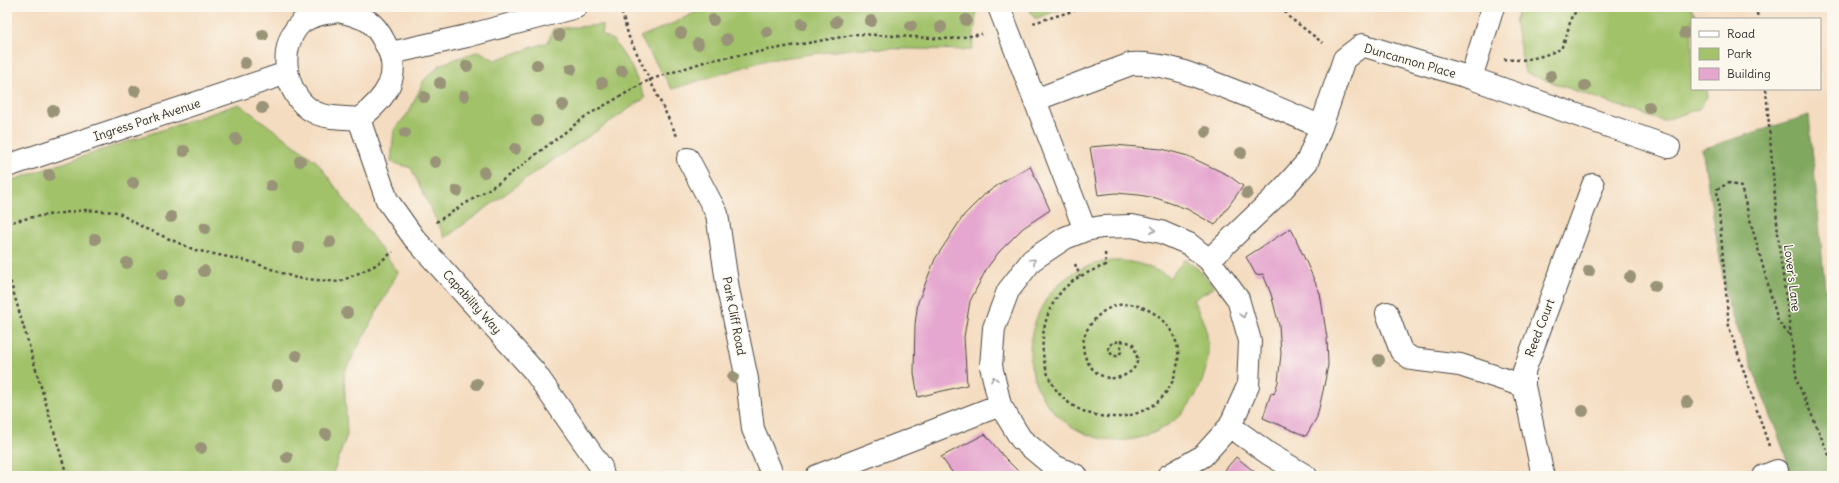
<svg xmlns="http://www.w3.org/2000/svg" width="1839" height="483" viewBox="0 0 1839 483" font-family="Delius,sans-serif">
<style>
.green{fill:#a2c26b;stroke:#66764b}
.forest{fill:#81a85f;stroke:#566a45}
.building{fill:#e5a6cf}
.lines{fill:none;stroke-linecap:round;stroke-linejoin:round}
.minor-casing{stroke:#494641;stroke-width:24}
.path{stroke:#494641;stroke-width:2.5;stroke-dasharray:3 3;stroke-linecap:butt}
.minor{stroke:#fff;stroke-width:22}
.tree{fill:#999378}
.oneway{stroke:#a0a0a0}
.labels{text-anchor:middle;stroke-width:3;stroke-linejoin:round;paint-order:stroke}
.street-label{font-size:12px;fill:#2b2b2b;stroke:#fbf7ec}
</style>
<rect width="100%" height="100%" fill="#fbf7ec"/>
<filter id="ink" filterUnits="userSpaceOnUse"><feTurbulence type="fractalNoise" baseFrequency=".025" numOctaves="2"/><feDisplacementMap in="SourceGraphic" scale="8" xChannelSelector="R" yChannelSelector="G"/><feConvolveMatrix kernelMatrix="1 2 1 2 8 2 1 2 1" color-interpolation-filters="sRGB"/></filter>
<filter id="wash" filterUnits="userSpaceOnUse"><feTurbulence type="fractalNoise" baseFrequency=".012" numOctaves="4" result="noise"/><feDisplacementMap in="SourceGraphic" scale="16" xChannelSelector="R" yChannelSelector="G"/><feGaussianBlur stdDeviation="0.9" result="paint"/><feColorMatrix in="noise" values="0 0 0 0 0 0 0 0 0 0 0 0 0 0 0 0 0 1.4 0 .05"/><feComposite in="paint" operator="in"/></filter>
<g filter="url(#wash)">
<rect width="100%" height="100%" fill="#f4dcc0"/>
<path class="green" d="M698 7H977V8L972 50 858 48 767 60 672 89 640 37 676 22 698 11Z
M1028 7H1067L1035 19Z
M1520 7H1691L1697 19H1692V89H1707L1708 95 1699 109 1662 121 1525 73 1515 22Z
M602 25V35L613 40 631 66 645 98 537 171 445 238 411 168 391 162 394 130 409 112 424 80 441 64 479 51 495 60 548 42 553 29Z
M239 104 317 162 398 272 344 373 347 435 332 476H7V182Z
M1185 259 1199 270 1214 287 1193 300C1200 314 1208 329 1208 345 1210 426 1118 472 1057 415 999 360 1041 257 1122 261 1140 262 1154 269 1170 277Z"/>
<path class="forest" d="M1809 115 1832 363V476H1791L1784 451 1727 301 1702 149Z"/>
<g id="blocks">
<path class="building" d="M1114 145 1162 149 1188 156 1228 175 1243 186 1215 225 1187 209 1156 198 1139 195 1116 193 1098 195 1090 147Z
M1030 166 1050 210 1023 228 999 252 987 268 970 301 964 337 967 385 918 397 914 373 915 324 918 302 935 259 964 215 984 195 1005 180Z
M1291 228 1320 293 1327 338 1328 365 1323 391 1317 417 1306 436 1263 418 1271 393 1274 394 1278 382 1281 354 1279 325 1271 294 1263 274 1256 275 1246 257Z
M985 434 1005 458 1017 470 1028 476H955L941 457Z
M1236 457 1260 476H1225L1228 474 1225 470Z"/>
</g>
</g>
<g filter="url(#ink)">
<use href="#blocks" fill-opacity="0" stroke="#494641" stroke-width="1"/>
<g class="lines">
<defs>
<path id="minor" d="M999 7 1085 230
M339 11C349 14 359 16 368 21 376 26 381 35 385 43 404 75 385 99 359 119 345 117 327 119 314 112 285 97 277 49 299 25 308 15 326 13 339 11Z
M391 53 467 36 576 7
M1471 78 1493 7
M1035 100 1131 64C1163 62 1193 75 1222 86 1256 99 1288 112 1321 127
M359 119 387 200 414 238 534 371 601 467 603 476
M688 159 717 214 728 289 747 379 753 429 773 476
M7 166 287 73
M1209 260 1281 191 1307 162 1321 127 1344 59 1362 45 1471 78 1669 147
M1387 313 1401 351 1412 359 1460 365 1524 386
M1230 426 1269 454 1306 476
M817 476 1000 405
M1077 476 1052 465 1021 439 1000 405 991 366 994 328 1008 291 1032 260 1065 238 1085 230 1102 227 1132 226 1161 232 1189 244 1209 260 1238 299 1250 341 1248 386 1230 426 1203 456 1168 476
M1543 476 1524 386V371L1593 185
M1764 476 1777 471"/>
</defs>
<use href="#minor" class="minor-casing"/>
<path class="path" d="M620 7 629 37 677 136
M1281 7 1289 17 1323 43
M1756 7 1758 19
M1033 23 1086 7
M1504 59C1525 62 1542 57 1561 49L1566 37 1572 15 1584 7
M1766 89 1779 246 1797 381 1832 462
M436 222 500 182 586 116 649 80 707 61 858 34 951 39 982 34
M7 223 33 217 85 210 117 212 144 228 195 250 252 262 296 278 339 282 374 266 393 252
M1105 253 1106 265C1093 270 1080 275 1069 284 1039 309 1034 360 1057 391 1081 422 1129 425 1157 402 1171 391 1180 368 1178 350 1175 328 1156 310 1135 305 1123 302 1106 307 1098 316 1092 322 1086 329 1084 338 1080 354 1090 372 1105 377 1116 381 1134 374 1137 362 1138 356 1135 350 1133 344 1122 340 1118 340 1108 346L1109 351 1113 356H1118L1121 352V340
M1075 264 1080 276
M7 270 67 476
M1769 446 1729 327 1717 189 1729 183 1741 187 1778 321 1791 337
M158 476 170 475V476"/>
<use href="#minor" class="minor"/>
</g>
<g class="tree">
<circle cx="713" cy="20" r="6"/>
<circle cx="966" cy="20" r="6"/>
<circle cx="871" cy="21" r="6"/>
<circle cx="836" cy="22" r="6"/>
<circle cx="802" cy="24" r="6"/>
<circle cx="911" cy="26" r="6"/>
<circle cx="941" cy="27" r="6"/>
<circle cx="767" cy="32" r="6"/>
<circle cx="681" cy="33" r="6"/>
<circle cx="1685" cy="33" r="6"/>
<circle cx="263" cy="35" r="6"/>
<circle cx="559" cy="35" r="6"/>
<circle cx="727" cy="39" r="6"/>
<circle cx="698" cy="44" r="6"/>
<circle cx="245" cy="63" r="6"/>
<circle cx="537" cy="65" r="6"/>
<circle cx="467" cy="66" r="6"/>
<circle cx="571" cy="69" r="6"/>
<circle cx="622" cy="71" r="6"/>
<circle cx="1551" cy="76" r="6"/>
<circle cx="440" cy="83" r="6"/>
<circle cx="602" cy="83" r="6"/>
<circle cx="1585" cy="86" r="6"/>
<circle cx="135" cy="91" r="6"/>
<circle cx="464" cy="96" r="6"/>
<circle cx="424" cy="97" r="6"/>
<circle cx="563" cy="105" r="6"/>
<circle cx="1649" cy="107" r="6"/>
<circle cx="262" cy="108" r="6"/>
<circle cx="53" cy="111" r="6"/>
<circle cx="537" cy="121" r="6"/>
<circle cx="1206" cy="132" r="6"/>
<circle cx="405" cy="133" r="6"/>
<circle cx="236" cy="139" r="6"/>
<circle cx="515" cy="149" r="6"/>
<circle cx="184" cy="151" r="6"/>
<circle cx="1241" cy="153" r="6"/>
<circle cx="300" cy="161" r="6"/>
<circle cx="435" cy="162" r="6"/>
<circle cx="484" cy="172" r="6"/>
<circle cx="49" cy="175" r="6"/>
<circle cx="133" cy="183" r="6"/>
<circle cx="271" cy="186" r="6"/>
<circle cx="457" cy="191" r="6"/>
<circle cx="1247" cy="193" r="6"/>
<circle cx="171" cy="217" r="6"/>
<circle cx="205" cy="228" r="6"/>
<circle cx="95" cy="239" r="6"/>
<circle cx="330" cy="242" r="6"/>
<circle cx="298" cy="247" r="6"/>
<circle cx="127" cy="263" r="6"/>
<circle cx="204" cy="271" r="6"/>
<circle cx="1589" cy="271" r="6"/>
<circle cx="163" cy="274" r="6"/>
<circle cx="1630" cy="277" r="6"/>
<circle cx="1655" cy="286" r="6"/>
<circle cx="178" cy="301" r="6"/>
<circle cx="347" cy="313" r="6"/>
<circle cx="296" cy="356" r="6"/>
<circle cx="1379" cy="360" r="6"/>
<circle cx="733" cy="377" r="6"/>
<circle cx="477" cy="384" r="6"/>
<circle cx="277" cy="385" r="6"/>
<circle cx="1687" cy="402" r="6"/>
<circle cx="1583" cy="411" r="6"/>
<circle cx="326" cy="434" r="6"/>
<circle cx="201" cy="448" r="6"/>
<circle cx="287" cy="457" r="6"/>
</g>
<defs><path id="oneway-chevron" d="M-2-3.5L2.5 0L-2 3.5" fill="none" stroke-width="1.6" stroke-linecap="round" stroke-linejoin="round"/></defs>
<g class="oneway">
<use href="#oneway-chevron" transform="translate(1153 230) rotate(12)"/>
<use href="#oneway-chevron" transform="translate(1033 261) rotate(-43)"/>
<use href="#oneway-chevron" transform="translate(1243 315) rotate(74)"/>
<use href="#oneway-chevron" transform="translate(994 379) rotate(-103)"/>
</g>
</g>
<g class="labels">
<g class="street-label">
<text transform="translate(1410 61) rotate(16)" y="4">Duncannon Place</text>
<text transform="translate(147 120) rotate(-18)" y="4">Ingress Park Avenue</text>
<text transform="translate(1792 278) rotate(83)" y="4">Lover's Lane</text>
<text transform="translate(472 302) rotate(48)" y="4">Capability Way</text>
<text transform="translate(734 316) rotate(79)" y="4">Park Cliff Road</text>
<text transform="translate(1540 328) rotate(-69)" y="4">Reed Court</text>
</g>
</g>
<rect width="1839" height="483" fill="none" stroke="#fbf7ec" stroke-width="24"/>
<rect x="1691" y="18" width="130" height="72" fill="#fbf7ec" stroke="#a8a59f"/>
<rect x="1699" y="31" width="20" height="6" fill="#ffffff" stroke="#a8a59f"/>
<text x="1727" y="38" font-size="12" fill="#2b2b2b">Road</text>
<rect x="1699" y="48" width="20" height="12" fill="#a2c26b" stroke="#a8a59f"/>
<text x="1727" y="58" font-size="12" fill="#2b2b2b">Park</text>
<rect x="1699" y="68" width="20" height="12" fill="#e5a6cf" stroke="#a8a59f"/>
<text x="1727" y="78" font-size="12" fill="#2b2b2b">Building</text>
</svg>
